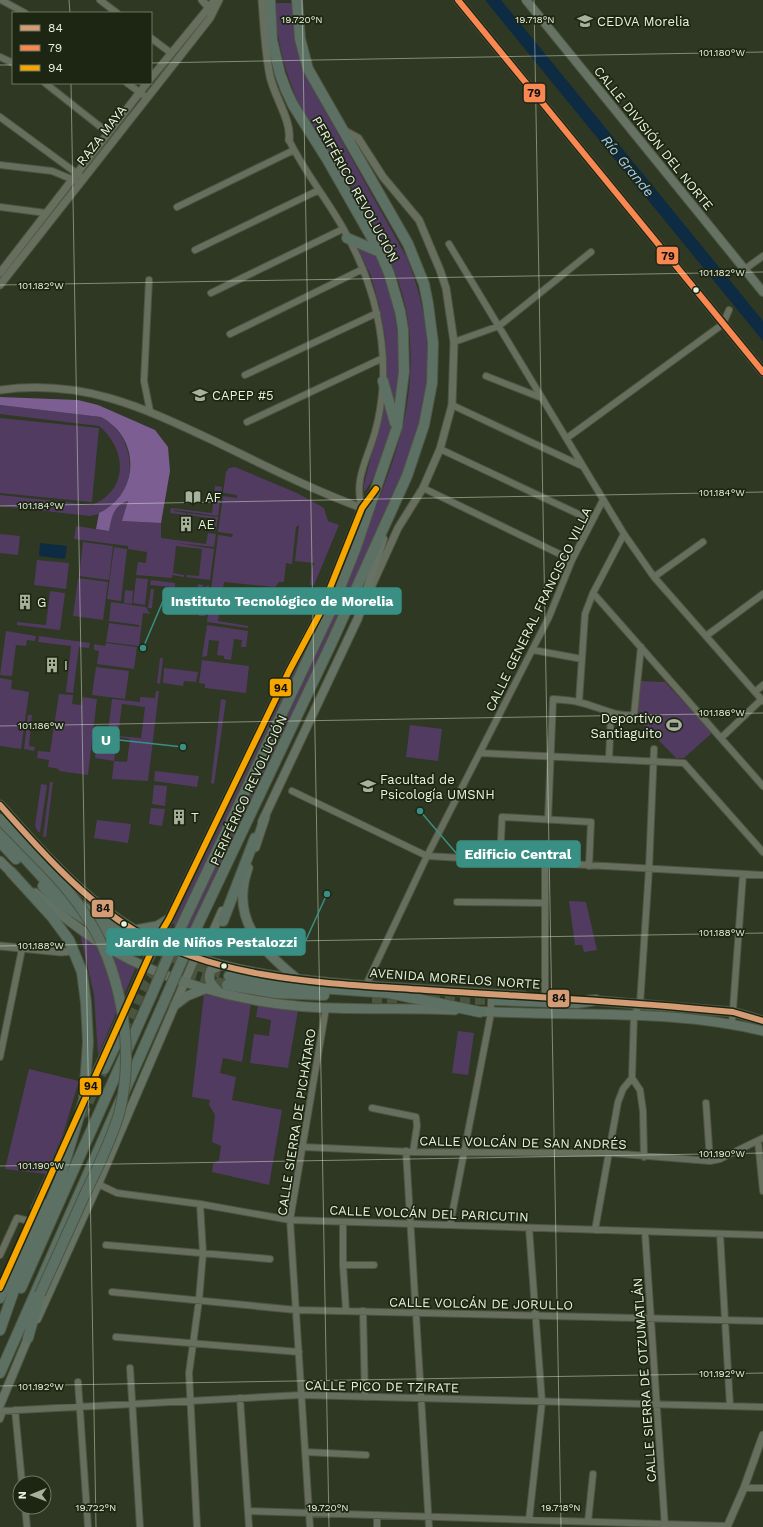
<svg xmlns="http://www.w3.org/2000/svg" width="763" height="1527" viewBox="0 0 763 1527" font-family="'Work Sans',sans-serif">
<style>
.green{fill:#513b61;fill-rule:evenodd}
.forest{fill:#7c5e93}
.water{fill:#0d2b43}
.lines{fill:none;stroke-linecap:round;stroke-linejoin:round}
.trunk-tunnel{stroke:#4b543e;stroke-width:10;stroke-dasharray:10 5;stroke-linecap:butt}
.minor-casing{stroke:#4d5541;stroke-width:8}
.tertiary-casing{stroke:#4d5541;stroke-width:9}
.secondary-casing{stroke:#4d5541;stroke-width:10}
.primary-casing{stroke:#4d5541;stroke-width:11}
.trunk-casing{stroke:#4d5541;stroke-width:12}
.minor{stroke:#676e5e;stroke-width:6}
.tertiary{stroke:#676e5e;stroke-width:7}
.secondary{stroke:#667263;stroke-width:8}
.primary{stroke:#617163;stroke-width:9}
.trunk{stroke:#5c7063;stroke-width:10}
.trunk-bridge-casing{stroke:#4d5541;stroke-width:12;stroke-linecap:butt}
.trunk-bridge{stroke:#5c7063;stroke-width:10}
.bus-1-casing{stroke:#1d2513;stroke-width:9}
.bus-2-casing{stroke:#1d2513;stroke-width:9}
.bus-3-casing{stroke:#1d2513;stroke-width:9}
.bus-1{stroke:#d39c74;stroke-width:6}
.bus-2{stroke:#f88751;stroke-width:6}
.bus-3{stroke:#f7a600;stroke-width:6}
.ticks{fill:none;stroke:#e7f3db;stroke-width:1;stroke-opacity:0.45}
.bus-dot{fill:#e7f3db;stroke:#1d2513;stroke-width:1.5}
.labels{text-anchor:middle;stroke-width:3.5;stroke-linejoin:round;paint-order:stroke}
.poi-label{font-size:13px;fill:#e7f3db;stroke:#1d2513;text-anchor:start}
.street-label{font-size:13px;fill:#e7f3db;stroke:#1d2513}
.water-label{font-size:14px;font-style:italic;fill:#a0cefd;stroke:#1d2513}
.ticks-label{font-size:10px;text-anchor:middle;fill:#e7f3db;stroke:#1d2513;stroke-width:3.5;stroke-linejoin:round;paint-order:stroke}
.leader{fill:none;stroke:#3a8f84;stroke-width:1.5}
.callout-dot{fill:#3a8f84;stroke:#1d2513;stroke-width:1.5}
.callout{fill:#3a8f84;stroke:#3a8f84;stroke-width:1.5}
.callout-label{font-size:14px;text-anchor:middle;font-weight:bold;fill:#fff}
.line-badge{stroke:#1d2513;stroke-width:1.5}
.pale-badge-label{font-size:11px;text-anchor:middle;font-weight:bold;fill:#111}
</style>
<rect width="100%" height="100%" fill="#2f3822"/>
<path class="green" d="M274 3H292L293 27 302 69 407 258C424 300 431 343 426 388 418 456 383 519 355 581 301 701 243 819 186 937L182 936C243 810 306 684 357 554 375 507 400 453 407 404 412 373 412 340 406 309 392 240 338 169 302 110 285 75 277 41 274 3Z
M356 245 378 256C398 310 404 356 395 413L387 382 385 336 379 305 371 276Z
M386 398C388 407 392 420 392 429 390 443 374 482 364 492V484Z
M0 405 101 417C142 438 140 508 90 516L0 506V495L92 505C129 490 127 449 99 426L0 414Z
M0 418 99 428 92 502 0 493Z
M235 467 297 493 324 508 328 521 339 525 314 585H310L312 567 315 563 295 561 299 525 296 527 292 564 286 563 284 582H279L275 587 224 582 218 621 248 626V628L207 622 218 535 232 537 233 534 218 532 223 496 237 498V495L223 493 226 472 229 468Z
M215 486 222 487 218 516 174 510V511L186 513V515L170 513 171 508 212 513Z
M129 501 123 521 161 523V538L206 544 208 533 216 534 214 547 176 543 214 549 210 580 186 577 187 575 199 576 202 549 176 546 173 573 184 575V577L172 575V578L136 575 138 562 146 563 147 552 128 549V546L74 539 76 526 109 531C112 514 112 507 129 501Z
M187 513 218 517 216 531 208 530 209 518 187 515Z
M0 534 20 536 18 555 0 553Z
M83 542 113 546 111 563 81 559Z
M114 547 127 549 121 601 107 599Z
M81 559 111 563 109 580 79 576Z
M37 560 69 563 66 589 34 585Z
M78 578 108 582 103 620 73 616Z
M136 578 148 579 145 605 133 603Z
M151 580 175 583V587L178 588 176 601 169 600 170 587 150 585Z
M198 584 203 585V588L209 585 205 616H199L201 599 192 598 190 614 178 613 181 588 197 590Z
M151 589H154L152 608H148Z
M125 590 133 591 132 604 124 603Z
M50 591 65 593 60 630 17 625V622L46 625Z
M111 602 146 607 150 614 143 613 139 646 106 642 109 623 139 627V625L109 621Z
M321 620 176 925 174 926 173 923 286 686Z
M207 625 248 631 246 647H241L242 640 234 639 231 660 224 659V656L217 655 219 641 209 640 207 656 202 657Z
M6 631 36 636 35 641 27 640 26 646 16 645 12 676 0 675Z
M39 636 90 643 89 648 79 647 73 693 66 692 71 646 38 642Z
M106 643 137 647 134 669 97 664 99 651 94 650V644L105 646Z
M160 658H163L160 684 157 683Z
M202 660 249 666 246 693 205 688V684L199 683Z
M96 667 129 671 125 699 92 695Z
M164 668 198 672 196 682 184 681 183 686 163 683Z
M0 678 12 680 11 689 29 692 21 749 0 746Z
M639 681 665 682 712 733 684 758H676L637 718Z
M156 691H159L148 781 112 779 114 761 95 758 97 739 107 740 112 699 140 702V697L155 698ZM122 704 145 707 141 738 118 736ZM117 737 130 739 127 762 114 761Z
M59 694 73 695 72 704 81 705 83 697 97 699 88 775 59 771V769L48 767 49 760 37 758 38 751 50 752Z
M221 699 226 700 214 784 211 783Z
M28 715H32L29 746 35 747 34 751 24 749Z
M410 725 442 729 438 761 406 757Z
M155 771 199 776 197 787 154 781Z
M50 782H53L46 837H43Z
M41 784 47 785 40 832H38L35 826Z
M154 785 167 786 165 806 152 804Z
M151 808 165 809 162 826 149 824Z
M97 820 131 824 128 843 94 838Z
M569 901 586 902 597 950 584 952 582 945H575Z
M80 934 136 967 98 1055 94 995Z
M204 994 251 1004 242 1062 223 1058 220 1073 236 1077 232 1100 282 1110 269 1185 212 1172 213 1164 219 1160 221 1146 212 1142 215 1115 209 1105 210 1100 192 1097Z
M258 1005 298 1010 288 1068 250 1063 254 1034 269 1036 271 1020 256 1017Z
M458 1031 474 1033 468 1075 452 1073Z
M29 1069 79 1081 63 1134 46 1174 5 1169Z"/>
<path class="forest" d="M0 397 78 400 98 405 155 430 168 447 170 471 161 523 122 521 128 501C113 506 112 516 109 531L96 529 99 513C140 494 141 438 101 417L0 405Z"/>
<path class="water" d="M485 0H501L763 321V341Z
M40 543 67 546 65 559 39 556Z"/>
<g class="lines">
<path class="trunk-tunnel" d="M128 935 174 958 229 976
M119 941 171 967 227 985
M206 948 215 938 223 921
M372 998H402
M430 999 496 1000
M123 1031 144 985 153 973 163 969
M82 1116 104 1069
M49 1189 62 1160"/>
<defs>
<path id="minor" d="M1 0 25 13
M100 0 117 13
M151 38 171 53
M0 57 13 63
M45 83 107 132
M127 83 146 97
M0 117 83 178
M289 140C304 171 326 198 343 228 369 274 385 327 383 381 382 398 380 415 375 432 368 458 353 480 362 508
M0 165 52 171 76 181
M0 207 46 213
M177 207 294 150
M449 244 624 534 654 577 763 701
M195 250 319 190
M745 269 763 256
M149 280 144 381 150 411
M211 293 343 229
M230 334 363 269
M454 342 499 326 591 252
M245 375 377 313
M486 376 542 398
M452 405 582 466
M247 422 383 358
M567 438 723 324 729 310
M440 449 591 520
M423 488 572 560
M654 577 703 542
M593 593 763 786
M706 636 763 594
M533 650 582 659
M755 692 763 685
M579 702 585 614 593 593 624 534
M721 738 761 700
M480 753 684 763 763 852
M609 759 611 713
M292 791 427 856 763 875
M548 820 553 699C561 700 570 700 578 702 598 706 614 717 634 715L641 647
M500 861 502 817 591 822 589 866
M545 863V998
M457 902 544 903
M366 985 427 856 549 617 572 560 603 500
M732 1023 743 874
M0 1057 22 949
M706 1103 710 1161
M372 1108 416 1117 417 1126 413 1152
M758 1141 763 1191
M302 1147 413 1152 610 1153 710 1161 720 1159 763 1138
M406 1151 429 1527
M644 1157 643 1111 640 1090 632 1078 634 1015 640 1004 649 869 654 749
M98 1184 117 1193 200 1204 290 1220 763 1235
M343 1222V1265L346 1311
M450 1225 491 1013V994
M529 1228 542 1402 529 1520
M595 1230 618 1102 623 1089 632 1078
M645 1232 665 1527
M720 1234 730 1406
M106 1245 270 1259
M0 1255 17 1218 29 1221
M343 1265H374
M112 1292 296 1310 763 1321
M363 1311 365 1397
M116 1337 299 1352
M130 1368 140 1527
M78 1382 88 1527
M240 1398 249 1527
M15 1410 22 1483
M0 1411 301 1395 763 1407
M0 1419 3 1411
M305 1452 366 1455
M744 1488H763
M25 1507 27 1527
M248 1511 727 1526
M377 1515V1527
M588 1522 593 1474
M197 1527 189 1373 199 1300 203 1253 200 1204
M310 1527 290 1220 326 1008"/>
<path id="tertiary" d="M202 0 209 8V11
M262 0C264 25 265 51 270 76 274 96 292 121 289 140
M151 78 215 0
M345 131 358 138 383 177 419 220 440 270 446 288 454 342 452 405 440 449 423 488 398 528 369 592
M0 273 147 83
M0 285 210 18 219 0
M0 390C82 379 140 406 212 440 262 464 310 489 362 508
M0 946 61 952 74 951
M727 1527 744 1488 763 1435"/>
<path id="secondary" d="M458 0 763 372
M526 0 763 292
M262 822 358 618 383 539
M85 1097 156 941 169 919 289 671 320 613 362 508 373 493
M35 1209 72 1128
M37 1319 98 1184 195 958 210 938 222 911
M0 1405 30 1333"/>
<path id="primary" d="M0 805C38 848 85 901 135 930 210 974 300 981 385 987 432 990 478 993 524 996
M255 847 265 817
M0 861 16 877
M248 868C230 919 260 948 296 978
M35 893C59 913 83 933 110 949 166 981 233 1000 297 1006 350 1011 403 1007 455 1010
M121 954C135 952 138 943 135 930L157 926 169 919
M217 990C211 984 207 979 211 970L221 965
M589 1000 733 1012 763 1021
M175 1005 187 996 207 988
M474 1011C570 1017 669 1008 763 1031"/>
<path id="trunk" d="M347 238 380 252
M383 381 395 423
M0 831 42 877 59 892 126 934
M0 842 16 859
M43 886 57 901 119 941
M223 921 255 838
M181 927 331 610 355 550 397 427 404 372 403 329 400 311 389 273 380 252 327 159 293 105 286 90 280 74 272 40 270 0
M194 933 332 642 407 476 424 425 432 383 433 343 428 304 424 284 408 244 308 69 300 39 297 0
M229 976 279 985 389 993 480 1012
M227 985 276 993 324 995
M496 1000 577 1003 596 1000
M104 1069 121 1034
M21 1288 152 994
M0 1298 42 1203
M0 1330 20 1273 59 1181 84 1100 88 1042 86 1003 82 972 69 940 52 917 11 872
M28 1338 40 1294
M0 1373 163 1004"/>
</defs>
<use href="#minor" class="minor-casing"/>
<use href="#tertiary" class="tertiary-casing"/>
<use href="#secondary" class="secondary-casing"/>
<use href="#primary" class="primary-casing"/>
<use href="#trunk" class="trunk-casing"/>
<use href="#minor" class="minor"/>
<use href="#tertiary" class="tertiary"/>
<use href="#secondary" class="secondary"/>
<use href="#primary" class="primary"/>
<use href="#trunk" class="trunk"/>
<defs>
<path id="trunk-bridge" d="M0 819C28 849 60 877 83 911 121 967 136 1048 119 1114 111 1141 98 1167 86 1192 71 1226 55 1260 40 1294
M152 994 181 927
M163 1004 194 933"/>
</defs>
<use href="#trunk-bridge" class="trunk-bridge-casing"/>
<use href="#trunk-bridge" class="trunk-bridge"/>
<defs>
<path id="bus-1" d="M0 805C38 848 85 901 134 930 221 981 328 983 426 990 513 996 601 1000 688 1008L733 1012 763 1021"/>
<path id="bus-2" d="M458 0 763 372"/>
<path id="bus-3" d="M0 1288 156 941 169 919 289 671 320 613 362 508 376 489"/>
</defs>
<use href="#bus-1" class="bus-1-casing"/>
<use href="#bus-2" class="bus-2-casing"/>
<use href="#bus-3" class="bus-3-casing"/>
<use href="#bus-1" class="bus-1"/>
<use href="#bus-2" class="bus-2"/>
<use href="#bus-3" class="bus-3"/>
</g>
<path class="ticks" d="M69 0 70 13M302 0 329 1527M534 0 561 1527M151 63 763 52M0 65H13M71 83 96 1527M0 285 763 272M0 506 763 492M0 726 763 713M0 946 763 933M0 1166 763 1153M0 1386 763 1373"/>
<defs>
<symbol id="university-bare" viewBox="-9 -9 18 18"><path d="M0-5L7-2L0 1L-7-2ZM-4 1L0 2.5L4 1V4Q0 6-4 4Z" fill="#a7b29a" stroke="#1d2513" stroke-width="2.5" paint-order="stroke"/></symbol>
<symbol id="school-bare" viewBox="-9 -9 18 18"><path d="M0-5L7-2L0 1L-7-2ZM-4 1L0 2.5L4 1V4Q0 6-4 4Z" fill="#a7b29a" stroke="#1d2513" stroke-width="2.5" paint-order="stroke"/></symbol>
<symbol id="library-bare" viewBox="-9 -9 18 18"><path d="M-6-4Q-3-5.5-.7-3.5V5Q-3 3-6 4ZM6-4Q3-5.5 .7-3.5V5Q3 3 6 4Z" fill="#a7b29a" stroke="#1d2513" stroke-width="2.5" paint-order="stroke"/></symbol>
<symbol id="building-bare" viewBox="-9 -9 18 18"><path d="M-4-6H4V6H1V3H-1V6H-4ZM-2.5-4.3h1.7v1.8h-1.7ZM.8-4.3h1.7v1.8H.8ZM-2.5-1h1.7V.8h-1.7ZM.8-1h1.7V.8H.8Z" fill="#a7b29a" stroke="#1d2513" stroke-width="2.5" paint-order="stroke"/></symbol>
<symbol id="stadium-bare" viewBox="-9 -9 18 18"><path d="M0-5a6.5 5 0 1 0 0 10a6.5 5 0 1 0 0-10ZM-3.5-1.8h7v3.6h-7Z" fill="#a7b29a" stroke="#1d2513" stroke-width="2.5" paint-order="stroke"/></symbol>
</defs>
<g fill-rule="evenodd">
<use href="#university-bare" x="574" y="10" width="22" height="22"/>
<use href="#school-bare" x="189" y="384" width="22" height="22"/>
<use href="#library-bare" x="182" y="486" width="22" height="22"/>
<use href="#building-bare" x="175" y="513" width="22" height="22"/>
<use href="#building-bare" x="14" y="591" width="22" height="22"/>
<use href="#building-bare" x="41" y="654" width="22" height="22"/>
<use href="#stadium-bare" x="663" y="714" width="22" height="22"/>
<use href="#university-bare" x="357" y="775" width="22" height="22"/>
<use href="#building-bare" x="168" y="806" width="22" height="22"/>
</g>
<g class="bus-dot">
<circle cx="696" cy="290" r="3.5"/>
<circle cx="124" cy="924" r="3.5"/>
<circle cx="224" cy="966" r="3.5"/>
</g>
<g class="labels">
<g class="poi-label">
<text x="597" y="26">CEDVA Morelia</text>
<text x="212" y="400">CAPEP #5</text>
<text x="205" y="502">AF</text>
<text x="198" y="529">AE</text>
<text x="37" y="607">G</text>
<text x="64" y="670">I</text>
<text x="662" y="723" text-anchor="end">Deportivo<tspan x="662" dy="15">Santiaguito</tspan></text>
<text x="380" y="784">Facultad de<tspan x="380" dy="15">Psicología UMSNH</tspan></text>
<text x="191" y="822">T</text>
</g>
<g class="street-label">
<text transform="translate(101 135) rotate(-52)" y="5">RAZA MAYA</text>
<text transform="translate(654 138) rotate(51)" y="5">CALLE DIVISIÓN DEL NORTE</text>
<text transform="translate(356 189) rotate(61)" y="5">PERIFÉRICO REVOLUCIÓN</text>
<text transform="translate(538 609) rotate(-64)" y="5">CALLE GENERAL FRANCISCO VILLA</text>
<text transform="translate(248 790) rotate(-65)" y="5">PERIFÉRICO REVOLUCIÓN</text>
<text transform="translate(455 978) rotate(4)" y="5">AVENIDA MORELOS NORTE</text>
<text transform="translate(296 1122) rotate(-81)" y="5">CALLE SIERRA DE PICHÁTARO</text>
<text transform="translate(523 1142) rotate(1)" y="5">CALLE VOLCÁN DE SAN ANDRÉS</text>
<text transform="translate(429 1213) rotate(2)" y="5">CALLE VOLCÁN DEL PARICUTIN</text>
<text transform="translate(481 1303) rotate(1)" y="5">CALLE VOLCÁN DE JORULLO</text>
<text transform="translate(644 1380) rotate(-94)" y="5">CALLE SIERRA DE OTZUMATLÁN</text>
<text transform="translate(382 1386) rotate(1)" y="5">CALLE PICO DE TZIRATE</text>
</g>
<g class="water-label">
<text transform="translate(628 166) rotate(51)" y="5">Río Grande</text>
</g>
</g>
<g class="ticks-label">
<text x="302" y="23">19.720°N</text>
<text x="535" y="23">19.718°N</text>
<text x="722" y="56">101.180°W</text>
<text x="722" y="276">101.182°W</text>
<text x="41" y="289">101.182°W</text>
<text x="722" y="496">101.184°W</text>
<text x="41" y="509">101.184°W</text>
<text x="722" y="716">101.186°W</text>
<text x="41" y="729">101.186°W</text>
<text x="722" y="936">101.188°W</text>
<text x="41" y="949">101.188°W</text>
<text x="722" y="1157">101.190°W</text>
<text x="41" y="1169">101.190°W</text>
<text x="722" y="1377">101.192°W</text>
<text x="41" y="1390">101.192°W</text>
<text x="96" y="1511">19.722°N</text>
<text x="328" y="1511">19.720°N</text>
<text x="561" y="1511">19.718°N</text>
</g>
<path class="leader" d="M143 648L163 601M183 747L119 740M420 811L457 854M327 894L305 942"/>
<g class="callout-dot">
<circle cx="143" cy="648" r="4"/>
<circle cx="183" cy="747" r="4"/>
<circle cx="420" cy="811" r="4"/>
<circle cx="327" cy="894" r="4"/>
</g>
<g class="callout">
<rect x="163" y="588" width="238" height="26" rx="4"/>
<rect x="93" y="727" width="26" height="26" rx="4"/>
<rect x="457" y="841" width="123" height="26" rx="4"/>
<rect x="107" y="929" width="198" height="26" rx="4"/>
</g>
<g class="callout-label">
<text x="282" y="606">Instituto Tecnológico de Morelia</text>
<text x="106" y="745">U</text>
<text x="518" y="859">Edificio Central</text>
<text x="206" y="947">Jardín de Niños Pestalozzi</text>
</g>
<g class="line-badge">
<rect x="523" y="83" width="23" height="20" rx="4" fill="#f88751"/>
<rect x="656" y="246" width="23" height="19" rx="4" fill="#f88751"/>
<rect x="269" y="678" width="23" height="19" rx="4" fill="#f7a600"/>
<rect x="91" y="899" width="23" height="19" rx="4" fill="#d39c74"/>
<rect x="547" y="989" width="23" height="19" rx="4" fill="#d39c74"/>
<rect x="79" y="1077" width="23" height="19" rx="4" fill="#f7a600"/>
</g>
<g class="pale-badge-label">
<text x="534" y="97">79</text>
<text x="668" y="260">79</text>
<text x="281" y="692">94</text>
<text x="103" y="912">84</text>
<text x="559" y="1002">84</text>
<text x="91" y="1090">94</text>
</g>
<rect x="12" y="12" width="140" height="72" fill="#1d2513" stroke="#6e7763"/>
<rect x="20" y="25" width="20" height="6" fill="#d39c74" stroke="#6e7763"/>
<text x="48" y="32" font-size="12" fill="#e7f3db">84</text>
<rect x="20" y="45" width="20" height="6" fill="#f88751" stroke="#6e7763"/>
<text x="48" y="52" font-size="12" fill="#e7f3db">79</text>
<rect x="20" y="65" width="20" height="6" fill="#f7a600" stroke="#6e7763"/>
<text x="48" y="72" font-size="12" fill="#e7f3db">94</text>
<g transform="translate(32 1495) rotate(269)"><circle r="19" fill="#1d2513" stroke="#6e7763"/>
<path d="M0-3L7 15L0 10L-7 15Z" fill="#a7b29a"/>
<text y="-6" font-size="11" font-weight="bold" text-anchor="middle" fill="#e7f3db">N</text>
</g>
</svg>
